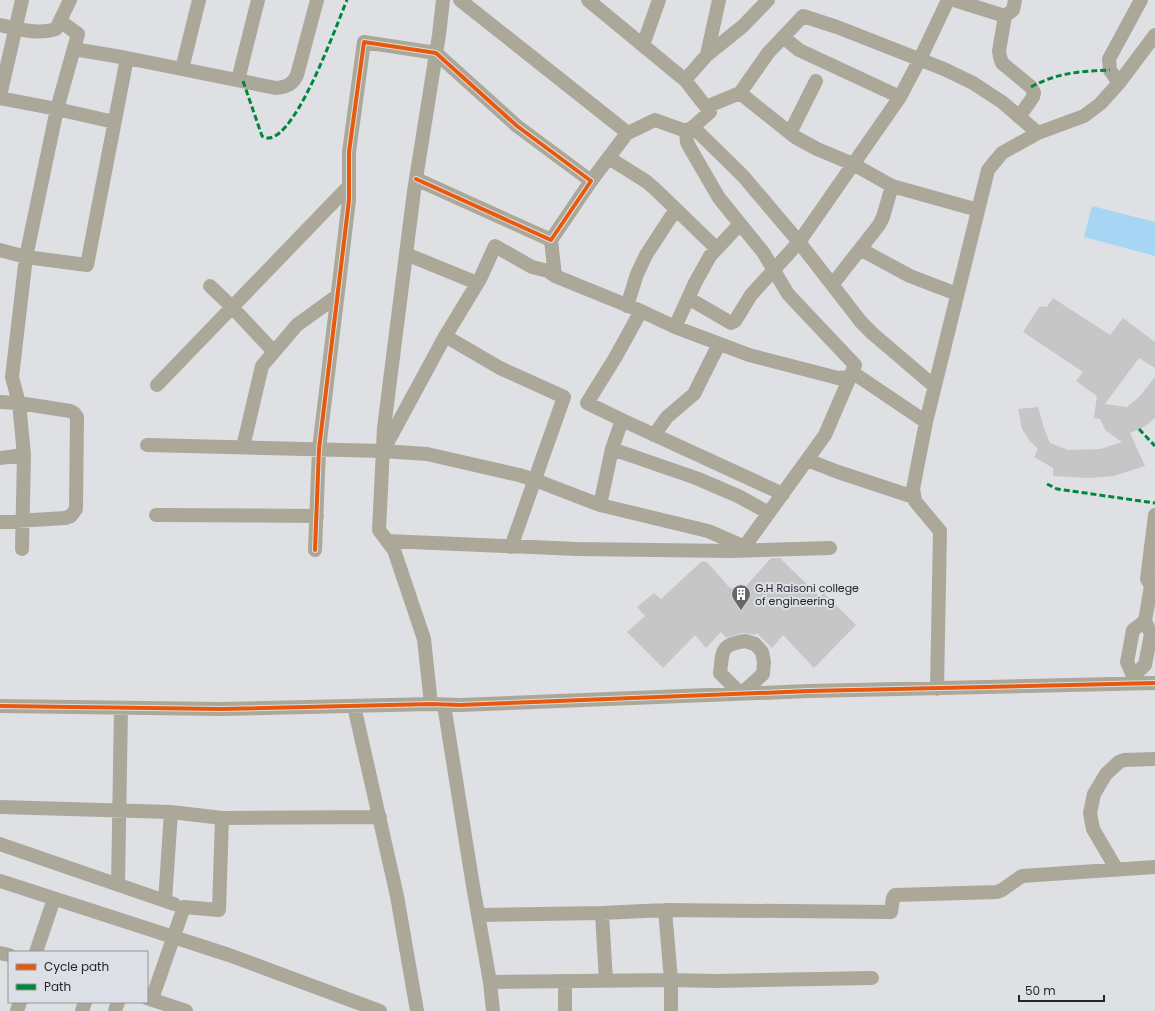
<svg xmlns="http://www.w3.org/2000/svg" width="1155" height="1011" viewBox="0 0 1155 1011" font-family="Poppins,sans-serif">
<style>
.water{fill:#a7d5f4}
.building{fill:#c6c6c6}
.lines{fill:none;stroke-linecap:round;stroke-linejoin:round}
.minor{stroke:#aba89a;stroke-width:14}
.quiet{stroke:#00873e;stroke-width:3;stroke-dasharray:6 3;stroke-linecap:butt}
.cycleway-casing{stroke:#dcdfe5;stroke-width:6}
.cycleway{stroke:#e8590c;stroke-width:4}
.labels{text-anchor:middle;stroke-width:4;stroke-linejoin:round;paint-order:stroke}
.poi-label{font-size:11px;fill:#252628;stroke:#dcdfe5;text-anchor:start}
</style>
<rect width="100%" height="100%" fill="#dee0e3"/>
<path class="water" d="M1092 206 1155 222V256L1084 237Z"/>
<path class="building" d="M1053 298 1110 335 1123 318 1155 342V368L1139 358 1105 404 1127 407 1140 396 1155 377V418L1144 427 1130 433 1145 466 1114 476 1089 478 1053 476V468L1034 457 1038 449 1029 440 1022 429 1018 409 1038 407 1044 428 1050 443 1068 450 1100 449 1122 442 1106 431 1100 419 1094 418 1097 396 1076 381 1083 372 1023 332 1040 306 1047 307Z
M771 558H780L820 597 824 593 856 625 814 668 783 635 772 648 757 633 755 635 743 633 726 638 721 632 706 648 695 635 663 668 627 632 645 616 637 607 654 593 661 599 702 561 707 562 730 588H744Z"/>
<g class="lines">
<path class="minor" d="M460 0 624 130 626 132 625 136 591 181
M588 0 685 80 707 55 719 0
M954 0 1005 16 1013 10 1015 0
M1005 16 999 51 1000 57 1002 63 1031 87 1034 93 1033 97 1019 117
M0 25C17 29 39 35 56 29L70 0
M783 37 799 50 900 97
M643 45 659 0
M707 55 743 26 768 0
M127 58 276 88C287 87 293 84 297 75L317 0
M182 69 199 0
M238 80 258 0
M1119 83 1110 70 1109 59 1141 0
M740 93 768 53 803 16 837 27 944 69 973 83 1002 102 1038 133
M0 96 22 0
M0 98 57 109 78 34 60 21
M706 107 740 93 795 137 817 149 853 164 892 186 978 210
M693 127 743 176 799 242 861 322 873 334 934 386
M790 133 816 81
M626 134 655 120 686 131
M609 158 647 182 655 189 716 248
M551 240 555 276
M860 249 910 276 957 294
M0 250 26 257 57 109 114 122
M406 254 477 283
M832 285 879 225 883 217 892 186
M210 286 232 307 274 352
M688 298 731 323 735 321 751 295 799 242 900 97 920 59 948 0
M627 306 637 274 646 255 676 209
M641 311 675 327 749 355 838 378 850 377 855 365 788 294 763 252 719 198 690 148 687 142 686 131 693 127 710 112 685 80
M675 327 695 283 710 256 740 224
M445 336 500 368 564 397 511 547
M852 372 926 422
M157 385 349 186
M0 402 19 403 70 411 74 413 77 417 76 509 71 516 65 518 0 522
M622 420 783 494
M654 435 667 417 694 394 719 344
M147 445 383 451 443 340 480 279 495 246 532 267 548 271 555 276 641 311 615 358 587 403 622 420 612 449
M243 447 262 366 297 325 337 296
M383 451 427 454 519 475 535 480 600 505 612 449 696 478 738 496 769 513
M0 458 24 455 19 403 12 377 26 257 87 265 127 58 74 49
M807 460 838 472 914 497
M600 505 708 531 745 547
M156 515 317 516
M387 541 577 549 731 551 830 548
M22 549 24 455
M315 550 319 449 349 200V152L364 42 436 53 517 126 591 181 551 240 416 179
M742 550 825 435 850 377
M1151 586 1147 579 1155 515
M1145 621 1151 634 1145 665 1133 676 1127 662 1131 641 1133 630Z
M1145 621 1151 586 1155 582
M745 641 755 644 762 652 764 662 763 674 741 694 720 673C723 650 720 645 745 641Z
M937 689 940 531 915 501 913 489 926 422 988 170 1002 153 1038 133 1084 116 1100 104 1119 83 1155 35
M431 704 424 639 394 550 379 530 384 428 414 191 439 35 443 0
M444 705 473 886 490 982 493 1011
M0 706 221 709 431 704 460 705 809 691 1155 683
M354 706 397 896 417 1011
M0 807 171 812
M222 818 380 817
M0 844 174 904
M1117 870 1093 829 1090 813 1094 794 1106 774 1119 762 1124 760 1155 759
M0 881 229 955 380 1011
M118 885 121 708
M478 915 602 913
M36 952 54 899
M0 953 9 955
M565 981V1011
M606 981 602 913 665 910
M490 982 671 980 716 981 872 978
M147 998 186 1011
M152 999 184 907 219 910 222 818 171 812 165 901
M17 1011 20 1002
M82 1011 85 1002
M115 1011 118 1002
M671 1011V980L665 910 891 912 893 898 895 895 997 892 1002 890 1022 876 1155 867"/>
<path class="quiet" d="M243 81 262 136C291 156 338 20 347 0
M1031 87C1056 73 1081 71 1110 70
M1139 429 1155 446
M1047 484 1057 489 1155 503"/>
<defs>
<path id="cycleway" d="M315 550 319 449 349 200V152L364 42 436 53 517 126 591 181 551 240 416 179
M0 706 221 709 431 704 460 705 809 691 1155 683"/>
</defs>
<use href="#cycleway" class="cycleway-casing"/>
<use href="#cycleway" class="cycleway"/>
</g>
<defs>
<symbol id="building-pin" viewBox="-11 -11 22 30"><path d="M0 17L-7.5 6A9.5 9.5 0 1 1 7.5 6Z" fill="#666769" stroke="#dcdfe5"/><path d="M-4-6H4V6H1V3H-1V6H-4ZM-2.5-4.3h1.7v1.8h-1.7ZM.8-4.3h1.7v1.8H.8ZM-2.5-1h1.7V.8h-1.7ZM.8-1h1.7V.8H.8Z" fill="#fff"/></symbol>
</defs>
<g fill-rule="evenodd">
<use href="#building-pin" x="730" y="583" width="22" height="30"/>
</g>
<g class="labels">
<g class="poi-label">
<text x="755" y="592">G.H Raisoni college<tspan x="755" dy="13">of engineering</tspan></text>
</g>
</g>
<rect x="8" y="951" width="140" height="52" fill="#dcdfe5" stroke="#939599"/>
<rect x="16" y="964" width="20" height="6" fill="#e8590c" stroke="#939599"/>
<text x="44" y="971" font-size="12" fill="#252628">Cycle path</text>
<rect x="16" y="984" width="20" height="6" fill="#00873e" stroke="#939599"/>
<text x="44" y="991" font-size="12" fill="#252628">Path</text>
<path d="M1019 995v6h85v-6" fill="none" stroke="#252628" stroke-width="2"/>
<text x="1025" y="995" font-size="12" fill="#252628" stroke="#dcdfe5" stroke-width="3" paint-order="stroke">50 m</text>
</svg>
